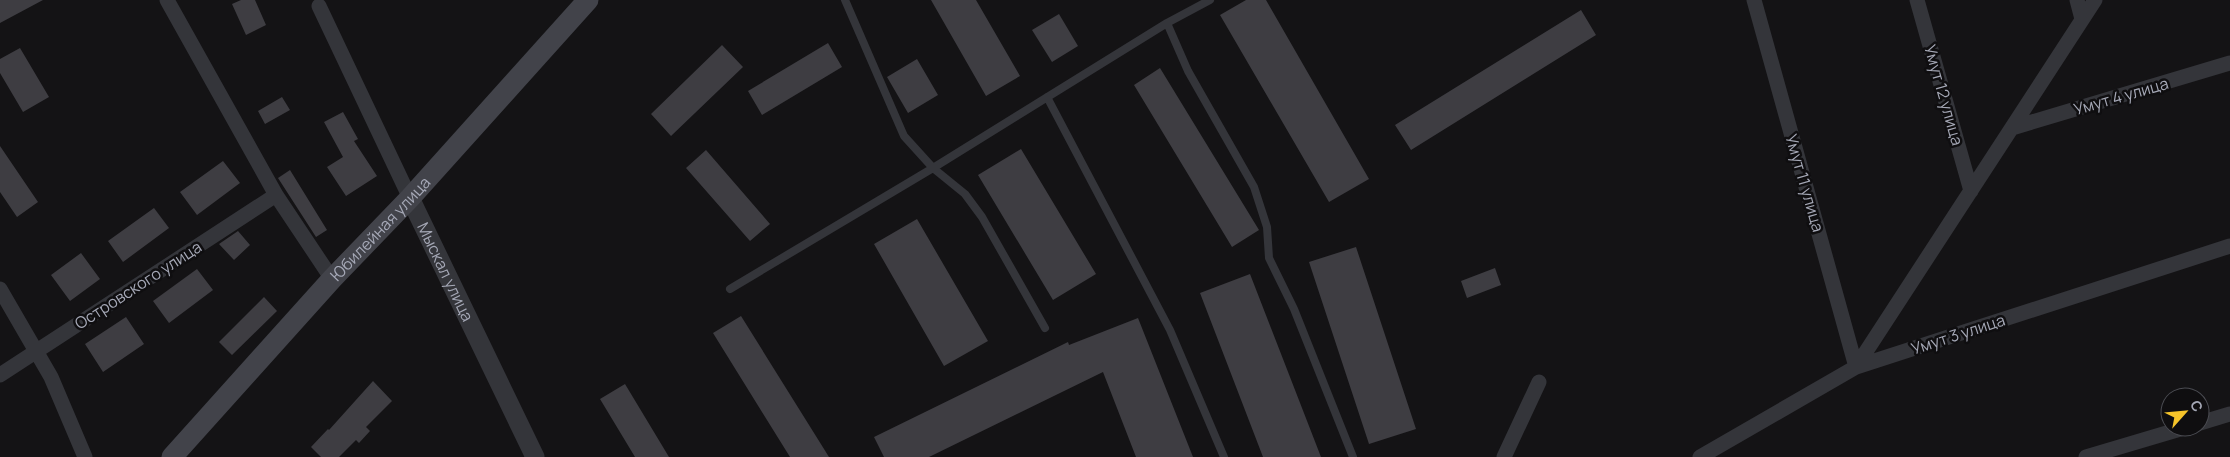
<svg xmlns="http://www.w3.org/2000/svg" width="2230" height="457" viewBox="0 0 2230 457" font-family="Manrope,sans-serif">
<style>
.building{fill:#3e3d42}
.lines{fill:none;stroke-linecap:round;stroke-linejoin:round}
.service{stroke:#34353a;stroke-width:8}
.minor{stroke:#34353a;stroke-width:15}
.tertiary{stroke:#34353a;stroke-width:19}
.secondary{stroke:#42434a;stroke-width:21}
.labels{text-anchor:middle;stroke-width:5;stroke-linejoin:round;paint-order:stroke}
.street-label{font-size:16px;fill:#a5a8b6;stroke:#0f0e10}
</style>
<rect width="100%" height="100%" fill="#141315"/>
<path class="building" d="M0 0H43L0 23Z
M241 0H255L266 25 246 35 232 4Z
M931 0H976L1020 76 986 96Z
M1246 0H1266L1369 179 1329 202 1220 15Z
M1581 10 1596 35 1411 150 1395 125Z
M1059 14 1078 46 1052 62 1032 30Z
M828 43 842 67 762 115 748 91Z
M722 45 743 67 671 136 651 114Z
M20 48 49 97 23 112 0 73V59Z
M917 59 938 95 908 113 887 77Z
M1160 68 1259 230 1232 247 1134 85Z
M282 97 290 110 265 124 258 111Z
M343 112 358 139 354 141 377 176 346 196 327 167 343 157 324 122Z
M0 146 38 202 17 217 0 192Z
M1021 149 1096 274 1053 300 978 175Z
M706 150 770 224 750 241 686 168Z
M223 161 240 183 197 215 180 192Z
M290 170 327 230 316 237 278 178Z
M154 208 169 228 123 262 108 241Z
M917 219 988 341 944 366 874 244Z
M238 231 250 245 234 260 219 244Z
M1356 247 1416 429 1369 444 1309 262Z
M81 253 100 279 70 301 51 275Z
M1495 268 1501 285 1467 298 1461 281Z
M197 269 213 290 169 323 153 301Z
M1250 274 1321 457H1263L1200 293Z
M264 297 277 311 232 355 219 342Z
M741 316 829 457H790L713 333Z
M126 317 144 344 103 372 85 344Z
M1138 318 1193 457H1136L1103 372 929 457H884L874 437 1068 342 1069 345Z
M373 381 392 401 366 427 370 431 359 443 356 440 339 457H321L311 447 328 429 329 430Z
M625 384 669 457H635L600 399Z"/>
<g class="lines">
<path class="service" d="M845 0 904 136 933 168 965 194 982 217 1045 328
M1167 23 1188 71 1254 187 1267 227 1269 258 1294 309 1353 457
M1047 97 1170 330 1224 457
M730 289 933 168 1167 23 1210 0"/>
<path class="minor" d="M167 0 276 195 332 279
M1754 0 1856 367
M1917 0 1971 191
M2077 0 2082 19
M319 6 410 198
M2012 128 2230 63
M0 289 51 377 85 457
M1856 367 2095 0
M0 375 276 195
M2200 423 2230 414
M1504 457 1539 382
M1700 457 1856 367 2230 246
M2086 457 2187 427"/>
<path class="tertiary" id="s1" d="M410 198 535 457"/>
<path class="secondary" id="s2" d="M172 457 332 279 410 198 588 0"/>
</g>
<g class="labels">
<g class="street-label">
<text transform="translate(1944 95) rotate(74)" y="6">Умут 12 улица</text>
<text transform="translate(2121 96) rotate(-16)" y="6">Умут 4 улица</text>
<text transform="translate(1805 183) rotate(74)" y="6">Умут 11 улица</text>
<text dy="6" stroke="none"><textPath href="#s2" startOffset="309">Юбилейная улица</textPath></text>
<text dy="6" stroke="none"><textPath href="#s1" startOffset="82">Мыскал улица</textPath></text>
<text transform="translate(138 285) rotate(-33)" y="6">Островского улица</text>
<text transform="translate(1958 334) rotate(-18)" y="6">Умут 3 улица</text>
</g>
</g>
<g transform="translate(2185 412) rotate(63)"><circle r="24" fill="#0f0e10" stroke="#4b4c52"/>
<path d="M0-4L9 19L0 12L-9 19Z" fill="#f6c42a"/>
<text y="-8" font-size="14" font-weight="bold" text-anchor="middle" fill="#a5a8b6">С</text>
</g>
</svg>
